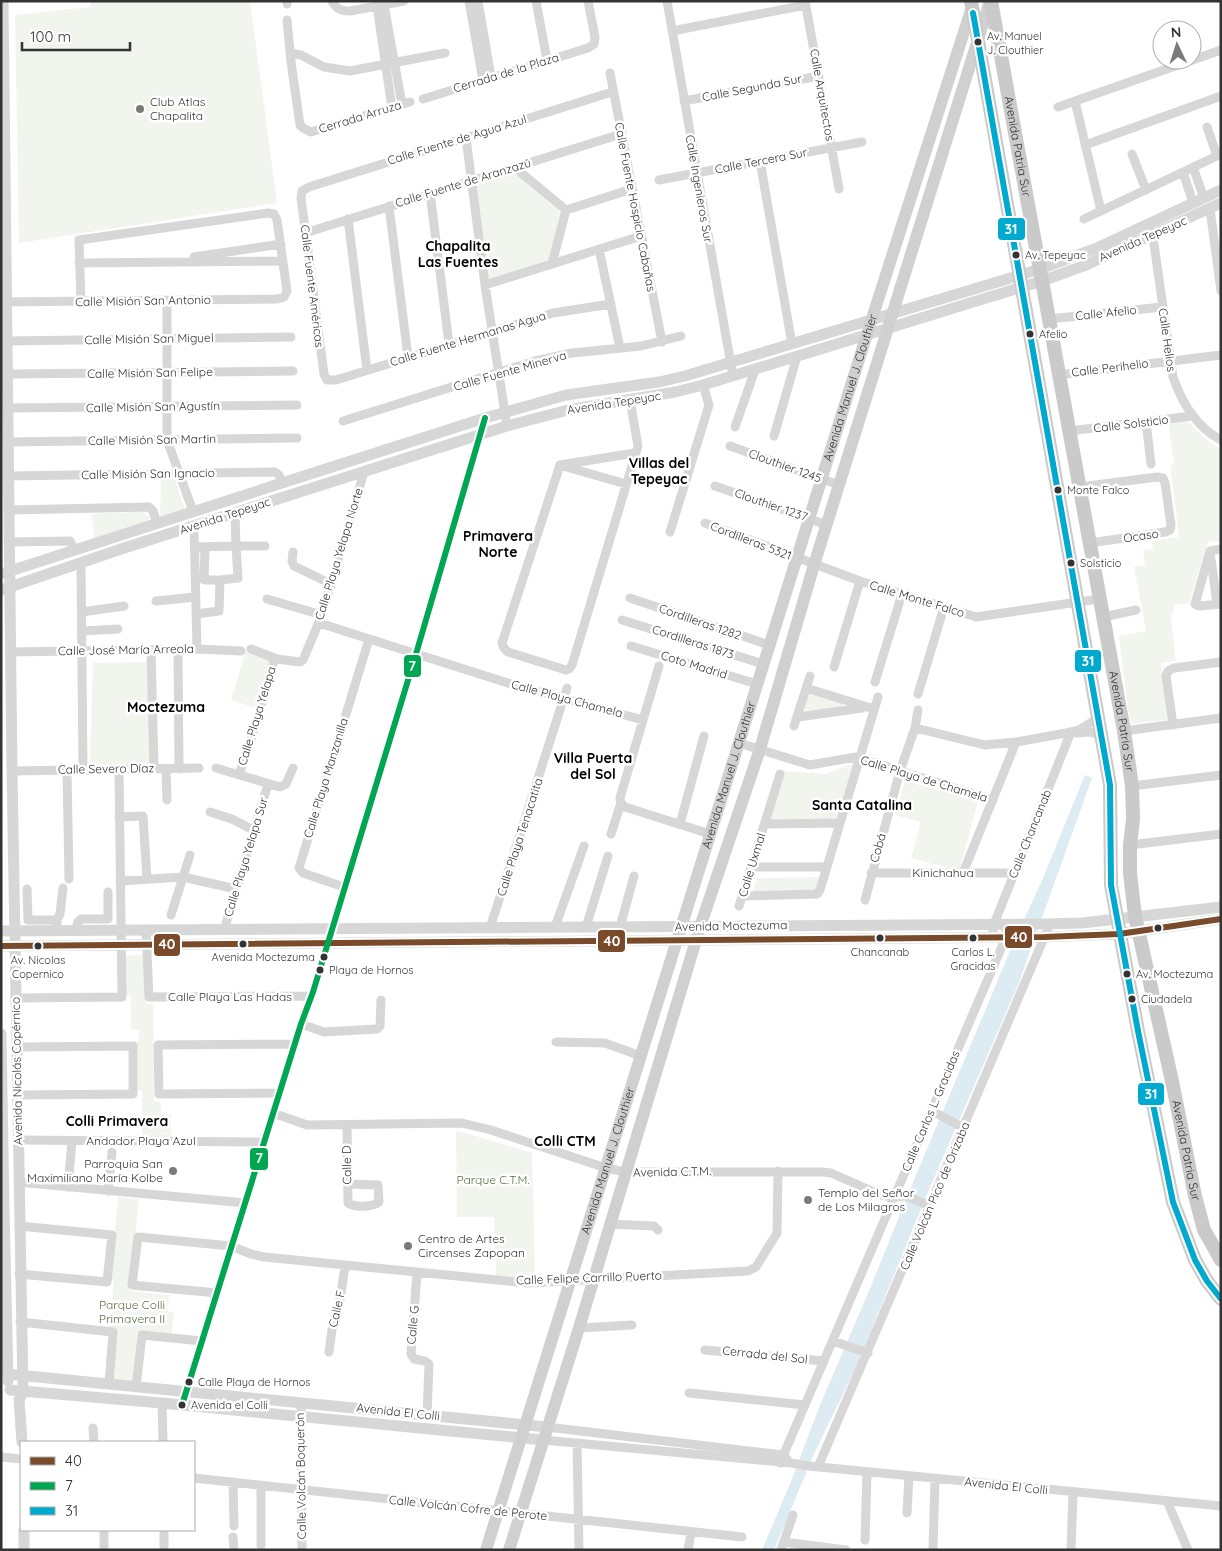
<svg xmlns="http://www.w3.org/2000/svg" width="1222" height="1551" viewBox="0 0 1222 1551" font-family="Quicksand,sans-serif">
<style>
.green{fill:#f1f5ed}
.water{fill:#ddebf3}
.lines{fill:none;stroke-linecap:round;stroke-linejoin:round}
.minor{stroke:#d7d7d7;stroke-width:9}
.tertiary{stroke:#d7d7d7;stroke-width:11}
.secondary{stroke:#d0d0d0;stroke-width:12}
.primary{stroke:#cacaca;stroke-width:14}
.bus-1-casing{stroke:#fff;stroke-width:10}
.bus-2-casing{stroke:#fff;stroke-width:10}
.bus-3-casing{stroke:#fff;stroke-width:10}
.bus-1{stroke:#7a4b2a;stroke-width:6}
.bus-2{stroke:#00a651;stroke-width:6}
.bus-3{stroke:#00a9ce;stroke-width:6}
.bus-dot{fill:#333;stroke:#fff;stroke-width:2}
.poi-dot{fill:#7a7a7a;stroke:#fff;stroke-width:2}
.labels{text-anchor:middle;stroke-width:5;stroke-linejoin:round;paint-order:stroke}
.bus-label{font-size:11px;fill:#333;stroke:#fff;text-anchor:start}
.street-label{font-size:12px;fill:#333;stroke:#fff}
.poi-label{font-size:12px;fill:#333;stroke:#fff;text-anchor:start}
.park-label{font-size:12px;fill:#56703f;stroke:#fff}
.neighbourhood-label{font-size:14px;font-weight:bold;fill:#000;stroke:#fff}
.line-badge{stroke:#fff;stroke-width:2}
.badge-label{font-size:14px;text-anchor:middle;font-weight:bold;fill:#fff}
</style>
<rect width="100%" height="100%" fill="#fff"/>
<path class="green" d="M90 1H250L277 203 19 243 15 15 90 7Z
M512 171 560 212 550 263 488 282 476 183Z
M1185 419 1207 440 1221 450V541L1208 542 1189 603 1175 605 1171 618 1176 661 1161 663 1167 720 1130 724 1119 636 1146 631 1134 567 1145 565 1143 550 1153 549 1152 541 1179 537 1170 466 1174 464 1168 421Z
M161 479H175L185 511 160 519Z
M142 512 149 517 148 521 94 538 92 514Z
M246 650 271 658 256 708 231 700Z
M151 662 153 766H90L93 663Z
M808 691 841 703 845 705C831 709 817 712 802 710Z
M859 761 840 823 765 824 783 771 825 774Z
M905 781 978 801 959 871 911 858 921 822 895 815Z
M824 877 817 894 751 896 757 878Z
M144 955 146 1004H153L154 1101 161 1102V1115H171V1139H142V1091L135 1090 134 1042 139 1041V1030L131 1029V995H125L124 956Z
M456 1131 462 1132 532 1153 535 1278 496 1276 494 1217H457Z
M118 1197 139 1199 130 1291 169 1295 167 1311 174 1312 171 1336 137 1333 132 1383 112 1380 109 1329 114 1281 110 1280Z"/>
<path class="water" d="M1085 775 1092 778 1018 985 928 1192 857 1365 813 1456 774 1550H762L792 1479 820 1405 869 1291 914 1180 1013 944 1043 878Z"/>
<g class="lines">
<path class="minor" d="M287 1V4
M332 1C336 9 341 11 350 11L404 1
M469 1 483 80
M478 1 491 77
M536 1 547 60
M667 1 733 376
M805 1 839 189
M384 5 402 104
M377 6 392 108
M287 20 291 62 300 125 303 128 311 132 410 102
M672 31 806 5
M290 53 301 55 324 67 350 71 445 53
M610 73 662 342
M423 99 588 48 594 44 595 37 588 1
M684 101 819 76
M1075 101 1101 211
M1058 107 1221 50
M1207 127 1217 156
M466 138 485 285 507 426
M1085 145 1221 96
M1132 154 1146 190
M760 161 792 344
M514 167 566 210 552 264
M1193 167 1204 198
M1183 172 1193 203
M659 180 862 142
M430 193 449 344
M389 206 408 357
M1210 209 1221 291
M566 210 632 189
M348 219 367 370
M1084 219 1221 154
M1152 230 1173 377C1182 403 1196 427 1221 440
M305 233 621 134
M599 249 620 348
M194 257 281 244
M79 263 283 261
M485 285 641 236
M167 301V440L193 511
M1 302 277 299 284 297 287 291 277 220 274 214 268 213 79 240 81 302
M611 304 553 313 336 380H327L324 374 301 198 302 191 309 187 612 92
M1049 319 1162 307
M7 341 291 337
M8 374 293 371
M1058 375 1221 355
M8 408 297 405
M343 421 535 361 572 353 641 346 681 336
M1146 422 1151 464
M735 427 755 370
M1069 431 1192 416
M774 436 797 356
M8 442 297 438
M730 446 839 485
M560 465 502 643 504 648 508 652 566 670 569 669 572 665 638 446 630 400
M560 465 635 453
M563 466 626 484
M8 476 275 472 279 475 282 483
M715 486 827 525
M1080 487 1157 477 1163 478 1165 483 1171 525 1170 530 1165 532 1090 543
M9 510 149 507 153 511 157 523
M235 513 236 546H265
M705 523 860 581 976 617 1099 599
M194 526 197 649
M670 532 709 405 703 385
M9 542 70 541 74 549
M195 547 236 546 238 578 220 580 219 611 196 614
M205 547 204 580H220
M1210 551 1195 604 1199 606 1221 604
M1210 551 1221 549
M293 552 292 561 294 566 331 584
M1210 552 1217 604
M81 564 83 770
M630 598 769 645
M267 599 322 615
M156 601 195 597
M82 612 124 606
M1103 617 1136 610
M622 620 763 664
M319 623 511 684 643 720
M83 631 118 629
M631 646 757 684
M178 649 179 769
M251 649 277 659 300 662 303 660 322 615 364 472
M151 650 154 769
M11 652 197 649 241 651
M834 667 860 581
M875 682 902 594
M806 688 874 709
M918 694 944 607
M798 717 862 708
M1173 725 1166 676 1168 671 1174 668 1221 662
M794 726 810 676
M915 728 985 745 1016 742 1066 733 1079 730 1098 718
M1124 731 1221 718
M1076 733 1089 732 1101 735
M739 743 810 765 856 757 993 800
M216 768 280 787 286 784 293 768
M166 769 167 800
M67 770 69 879
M12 771 199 768
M239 775 252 737 274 661 277 659
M1132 786 1221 775
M621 803 625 807 710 834
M210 812 232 819 255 831
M119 817 143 816 147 879
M680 824 704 736
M765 824 840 823
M611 834 621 803 620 798 659 666
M1130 845 1221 834
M751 867H827
M871 873H1015
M963 873 1016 742
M120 881 183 877 236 889
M344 887 303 873 299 868 369 639
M27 889 28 920H57V931
M743 896 817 894 820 890 878 697
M865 900 900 771 915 728 918 710
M739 906 780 774
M171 915 190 855
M57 920 60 914 63 888
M555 927 584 846
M586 927 608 856
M620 927 634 876
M490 928 567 688
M146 930 149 997 311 996
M224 930 268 784
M75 931 78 922 81 919H108V892
M992 938 994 924 1071 732
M15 998 122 997 119 769
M301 1024 324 1032 377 1029 380 1026 381 1000
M556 1042 605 1043 641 1056
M16 1047 133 1046V1094L17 1095
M280 1093 159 1094 158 1045 295 1044
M932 1111 964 1128
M273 1113 307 1125 462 1123 491 1130 606 1168 626 1172H823L831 1173 881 1195 892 1197 906 1196 930 1206
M347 1125 348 1203C355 1208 372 1207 379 1202L378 1185 348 1184
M18 1140 264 1142
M18 1182 245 1203
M68 1187 72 1141
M108 1191 112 1152
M610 1224 654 1226 658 1230
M19 1226 112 1235 107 1282 19 1274
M417 1273 411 1354 414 1359 425 1361 429 1364 427 1415
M217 1293 132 1285 138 1237 231 1246 251 1254 264 1257 528 1283 748 1271 756 1267 777 1233 778 1171
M20 1322 113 1332 109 1384
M579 1328 632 1325
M833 1341 868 1353
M705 1350 824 1361
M329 1352 333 1322 338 1314 345 1266
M136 1387 142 1335 202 1341
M689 1393 805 1405
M162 1403 163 1442
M301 1403 302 1550
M182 1405 301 1024 313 992 416 654 485 418
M547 1427 783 1455 787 1459
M93 1428 94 1442
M543 1440 791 1463 809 1466 1221 1506
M577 1443 579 1550
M1 1457 21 1459
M780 1463 1006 937V924
M818 1467 1050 924
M194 1478 742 1537
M233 1482 234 1526
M1167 1501 1188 1550
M907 1513 909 1476
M164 1530V1550
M233 1537 234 1550
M865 1540 867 1472
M784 1542 846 1550
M261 1545V1485
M104 1550V1530
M688 1550 691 1533
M781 1550 793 1515
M933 1550 935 1479
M1071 1550 1073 1493"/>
<path class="tertiary" d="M3 1 12 771 23 1391 19 1400 22 1442
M4 573 282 483 485 418 566 395 659 382 685 376 1040 269 1097 248 1221 190
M1 590 121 549 507 426 568 410 675 392 703 385 1042 281 1086 265 1221 203
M1 931 1045 924 1082 923 1221 907
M1 946 1045 937 1119 934 1221 919
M1 1034 4 1210 8 1381
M7 1374 547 1427
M10 1390 162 1403 543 1440
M24 1530V1550"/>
<g class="secondary">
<path id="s1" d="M486 1550 867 334 972 7"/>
<path d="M509 1550 579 1328 700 927 760 749 814 565 990 1"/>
</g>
<g class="primary">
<path d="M971 1 1110 785 1111 885 1138 1031 1173 1202 1195 1260 1207 1281 1221 1299"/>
<path id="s2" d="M991 1 1124 731 1132 786 1133 819 1130 845V873L1135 916 1172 1081 1195 1196 1204 1230 1221 1260"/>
</g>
<defs>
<path id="bus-1" d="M1 946 1045 937 1119 934 1221 919"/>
<path id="bus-2" d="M182 1405 301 1024 313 992 416 654 485 418"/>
<path id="bus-3" d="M973 13 1110 785 1111 885 1138 1031 1173 1202 1195 1260 1207 1281 1221 1299"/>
</defs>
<use href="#bus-1" class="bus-1-casing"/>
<use href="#bus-2" class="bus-2-casing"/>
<use href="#bus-3" class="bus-3-casing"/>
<use href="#bus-1" class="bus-1"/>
<use href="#bus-2" class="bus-2"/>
<use href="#bus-3" class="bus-3"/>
</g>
<g class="bus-dot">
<circle cx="978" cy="42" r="4.5"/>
<circle cx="1016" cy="255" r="4.5"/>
<circle cx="1030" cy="334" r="4.5"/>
<circle cx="1058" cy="490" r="4.5"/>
<circle cx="1071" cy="563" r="4.5"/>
<circle cx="1158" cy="928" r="4.5"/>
<circle cx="880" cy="938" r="4.5"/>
<circle cx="973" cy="938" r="4.5"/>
<circle cx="243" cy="944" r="4.5"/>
<circle cx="38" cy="946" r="4.5"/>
<circle cx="324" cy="957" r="4.5"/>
<circle cx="320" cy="970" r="4.5"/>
<circle cx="1127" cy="974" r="4.5"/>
<circle cx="1132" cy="999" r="4.5"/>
<circle cx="189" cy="1382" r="4.5"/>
<circle cx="182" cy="1405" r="4.5"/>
</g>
<g class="poi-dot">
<circle cx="140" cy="109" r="5"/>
<circle cx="173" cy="1171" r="5"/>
<circle cx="808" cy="1200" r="5"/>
<circle cx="408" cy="1246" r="5"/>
</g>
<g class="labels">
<g class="bus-label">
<text x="987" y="40">Av. Manuel<tspan x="987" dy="14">J. Clouthier</tspan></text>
<text x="1025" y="259">Av. Tepeyac</text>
<text x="1039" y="338">Afelio</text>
<text x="1067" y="494">Monte Falco</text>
<text x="1080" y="567">Solsticio</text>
<text x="880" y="956" text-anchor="middle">Chancanab</text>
<text x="973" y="956" text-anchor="middle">Carlos L.<tspan x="973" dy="14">Gracidas</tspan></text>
<text x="315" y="961" text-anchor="end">Avenida Moctezuma</text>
<text x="38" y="964" text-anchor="middle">Av. Nicolas<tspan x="38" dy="14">Copernico</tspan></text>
<text x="329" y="974">Playa de Hornos</text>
<text x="1136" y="978">Av. Moctezuma</text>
<text x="1141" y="1003">Ciudadela</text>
<text x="198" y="1386">Calle Playa de Hornos</text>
<text x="191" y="1409">Avenida el Colli</text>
</g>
<g class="street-label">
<text transform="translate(506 73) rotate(-17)" y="4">Cerrada de la Plaza</text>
<text transform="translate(752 88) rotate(-11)" y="4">Calle Segunda Sur</text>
<text transform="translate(822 95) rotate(80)" y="4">Calle Arquitectos</text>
<text transform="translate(360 117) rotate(-17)" y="4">Cerrada Arruza</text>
<text transform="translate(457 140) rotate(-17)" y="4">Calle Fuente de Agua Azul</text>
<text dy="4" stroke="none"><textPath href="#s2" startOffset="148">Avenida Patria Sur</textPath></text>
<text transform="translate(761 161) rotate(-11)" y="4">Calle Tercera Sur</text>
<text transform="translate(463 183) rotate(-17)" y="4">Calle Fuente de Aranzazú</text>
<text transform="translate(699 189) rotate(80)" y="4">Calle Ingenieros Sur</text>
<text transform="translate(635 207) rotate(79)" y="4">Calle Fuente Hospicio Cabañas</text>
<text transform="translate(1143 239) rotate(-24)" y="4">Avenida Tepeyac</text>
<text transform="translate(312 286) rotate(83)" y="4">Calle Fuente Américas</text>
<text transform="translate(143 301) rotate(-1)" y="4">Calle Misión San Antonio</text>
<text transform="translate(1106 313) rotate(-6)" y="4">Calle Afelio</text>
<text transform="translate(149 339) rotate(-1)" y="4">Calle Misión San Miguel</text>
<text transform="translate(468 339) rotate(-17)" y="4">Calle Fuente Hermanas Agua</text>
<text transform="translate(1167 340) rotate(82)" y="4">Calle Helios</text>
<text transform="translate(1110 368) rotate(-7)" y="4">Calle Perihelio</text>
<text transform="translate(510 371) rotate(-16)" y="4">Calle Fuente Minerva</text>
<text transform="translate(150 373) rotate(-1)" y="4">Calle Misión San Felipe</text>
<text dy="4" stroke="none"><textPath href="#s1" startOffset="1218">Avenida Manuel J. Clouthier</textPath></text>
<text transform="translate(614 403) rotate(-9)" y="4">Avenida Tepeyac</text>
<text transform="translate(153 407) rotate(-1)" y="4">Calle Misión San Agustín</text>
<text transform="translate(1131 424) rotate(-7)" y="4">Calle Solsticio</text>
<text transform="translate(152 440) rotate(-1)" y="4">Calle Misión San Martin</text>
<text transform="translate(785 466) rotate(20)" y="4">Clouthier 1245</text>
<text transform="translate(148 474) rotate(-1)" y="4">Calle Misión San Ignacio</text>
<text transform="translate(771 505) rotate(19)" y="4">Clouthier 1237</text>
<text transform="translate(225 516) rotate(-18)" y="4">Avenida Tepeyac</text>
<text transform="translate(1141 536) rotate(-8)" y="4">Ocaso</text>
<text transform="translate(751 541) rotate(21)" y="4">Cordilleras 5321</text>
<text transform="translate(339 554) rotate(-73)" y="4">Calle Playa Yelapa Norte</text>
<text transform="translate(917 599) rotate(17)" y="4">Calle Monte Falco</text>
<text transform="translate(700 622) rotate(19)" y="4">Cordilleras 1282</text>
<text transform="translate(693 642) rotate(18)" y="4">Cordilleras 1873</text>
<text transform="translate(126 650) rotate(-1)" y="4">Calle José María Arreola</text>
<text transform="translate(694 665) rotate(17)" y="4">Coto Madrid</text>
<text transform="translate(567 699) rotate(15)" y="4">Calle Playa Chamela</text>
<text transform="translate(257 716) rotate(-73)" y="4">Calle Playa Yelapa</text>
<text dy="4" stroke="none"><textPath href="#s2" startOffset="732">Avenida Patria Sur</textPath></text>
<text transform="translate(106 769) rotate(-1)" y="4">Calle Severo Díaz</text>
<text dy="4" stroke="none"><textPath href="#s1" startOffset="812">Avenida Manuel J. Clouthier</textPath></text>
<text transform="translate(326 778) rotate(-73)" y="4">Calle Playa Manzanilla</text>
<text transform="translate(924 779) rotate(17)" y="4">Calle Playa de Chamela</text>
<text transform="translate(1030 834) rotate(-68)" y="4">Calle Chancanab</text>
<text transform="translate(520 837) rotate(-72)" y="4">Calle Playa Tenacatita</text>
<text transform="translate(878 848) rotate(-74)" y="4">Cobá</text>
<text transform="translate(246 857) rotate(-73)" y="4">Calle Playa Yelapa Sur</text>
<text transform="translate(752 865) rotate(-73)" y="4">Calle Uxmal</text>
<text x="943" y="877">Kinichahua</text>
<text transform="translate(731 926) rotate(-1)" y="4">Avenida Moctezuma</text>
<text x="230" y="1001">Calle Playa Las Hadas</text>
<text transform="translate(17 1071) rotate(-91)" y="4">Avenida Nicolás Copérnico</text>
<text transform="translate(931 1111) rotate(-67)" y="4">Calle Carlos L. Gracidas</text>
<text x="141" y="1145">Andador Playa Azul</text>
<text dy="4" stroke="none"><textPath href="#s2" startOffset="1168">Avenida Patria Sur</textPath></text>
<text dy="4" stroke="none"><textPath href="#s1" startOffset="408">Avenida Manuel J. Clouthier</textPath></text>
<text transform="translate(347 1165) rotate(-91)" y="4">Calle D</text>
<text transform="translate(672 1172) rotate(-1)" y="4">Avenida C.T.M.</text>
<text transform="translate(935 1196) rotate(-67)" y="4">Calle Volcán Pico de Orizaba</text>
<text transform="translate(589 1278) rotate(-2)" y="4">Calle Felipe Carrillo Puerto</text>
<text transform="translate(337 1309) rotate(-77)" y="4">Calle F</text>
<text transform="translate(413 1325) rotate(-85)" y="4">Calle G</text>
<text transform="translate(765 1355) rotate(6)" y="4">Cerrada del Sol</text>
<text transform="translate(398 1412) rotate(6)" y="4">Avenida El Colli</text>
<text transform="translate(301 1476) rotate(-91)" y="4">Calle Volcán Boquerón</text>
<text transform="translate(1006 1486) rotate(6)" y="4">Avenida El Colli</text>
<text transform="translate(468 1508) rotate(6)" y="4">Calle Volcán Cofre de Perote</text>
</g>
<g class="poi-label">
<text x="150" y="106">Club Atlas<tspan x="150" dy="14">Chapalita</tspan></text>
<text x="163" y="1168" text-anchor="end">Parroquia San<tspan x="163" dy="14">Maximiliano María Kolbe</tspan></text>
<text x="818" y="1197">Templo del Señor<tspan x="818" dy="14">de Los Milagros</tspan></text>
<text x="418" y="1243">Centro de Artes<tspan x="418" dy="14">Circenses Zapopan</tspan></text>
</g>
<g class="park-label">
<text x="493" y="1184">Parque C.T.M.</text>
<text x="132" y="1309">Parque Colli<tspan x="132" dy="14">Primavera II</tspan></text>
</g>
<g class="neighbourhood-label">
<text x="458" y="251">Chapalita<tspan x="458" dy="16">Las Fuentes</tspan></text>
<text x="659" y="468">Villas del<tspan x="659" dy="16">Tepeyac</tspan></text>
<text x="498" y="541">Primavera<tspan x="498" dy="16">Norte</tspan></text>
<text x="166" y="712">Moctezuma</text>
<text x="593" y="763">Villa Puerta<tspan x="593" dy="16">del Sol</tspan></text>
<text x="862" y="810">Santa Catalina</text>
<text x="117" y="1126">Colli Primavera</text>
<text x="565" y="1146">Colli CTM</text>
</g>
</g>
<g class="line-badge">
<rect x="997" y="217" width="29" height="24" rx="5" fill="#00a9ce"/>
<rect x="1074" y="649" width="28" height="24" rx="5" fill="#00a9ce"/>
<rect x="403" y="654" width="19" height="24" rx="5" fill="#00a651"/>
<rect x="1004" y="925" width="29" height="24" rx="5" fill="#7a4b2a"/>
<rect x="597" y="929" width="29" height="24" rx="5" fill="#7a4b2a"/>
<rect x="153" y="933" width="28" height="24" rx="5" fill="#7a4b2a"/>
<rect x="1137" y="1082" width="28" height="24" rx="5" fill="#00a9ce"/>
<rect x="249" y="1147" width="20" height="24" rx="5" fill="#00a651"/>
</g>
<g class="badge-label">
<text x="1011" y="234">31</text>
<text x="1088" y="666">31</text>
<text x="412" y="671">7</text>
<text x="1019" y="942">40</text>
<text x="612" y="946">40</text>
<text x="167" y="949">40</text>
<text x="1151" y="1099">31</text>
<text x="259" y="1163">7</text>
</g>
<rect width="1222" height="1551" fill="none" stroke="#333333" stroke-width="5"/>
<rect x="20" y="1441" width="175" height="90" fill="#ffffff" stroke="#adadad"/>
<rect x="30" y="1457" width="25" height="8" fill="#7a4b2a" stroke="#adadad"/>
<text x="65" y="1466" font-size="15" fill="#333333">40</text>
<rect x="30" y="1482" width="25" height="8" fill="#00a651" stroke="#adadad"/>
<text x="65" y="1491" font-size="15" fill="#333333">7</text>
<rect x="30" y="1507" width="25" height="8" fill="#00a9ce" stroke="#adadad"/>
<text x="65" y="1516" font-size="15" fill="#333333">31</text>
<g transform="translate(1177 45) rotate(356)"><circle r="24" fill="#ffffff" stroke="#adadad"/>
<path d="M0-4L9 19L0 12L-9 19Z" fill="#7a7a7a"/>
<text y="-8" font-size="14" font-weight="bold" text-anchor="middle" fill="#333333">N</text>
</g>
<path d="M22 42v8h108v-8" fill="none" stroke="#333333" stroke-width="2.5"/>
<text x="30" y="42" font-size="15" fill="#333333" stroke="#ffffff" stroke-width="4" paint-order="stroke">100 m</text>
</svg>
